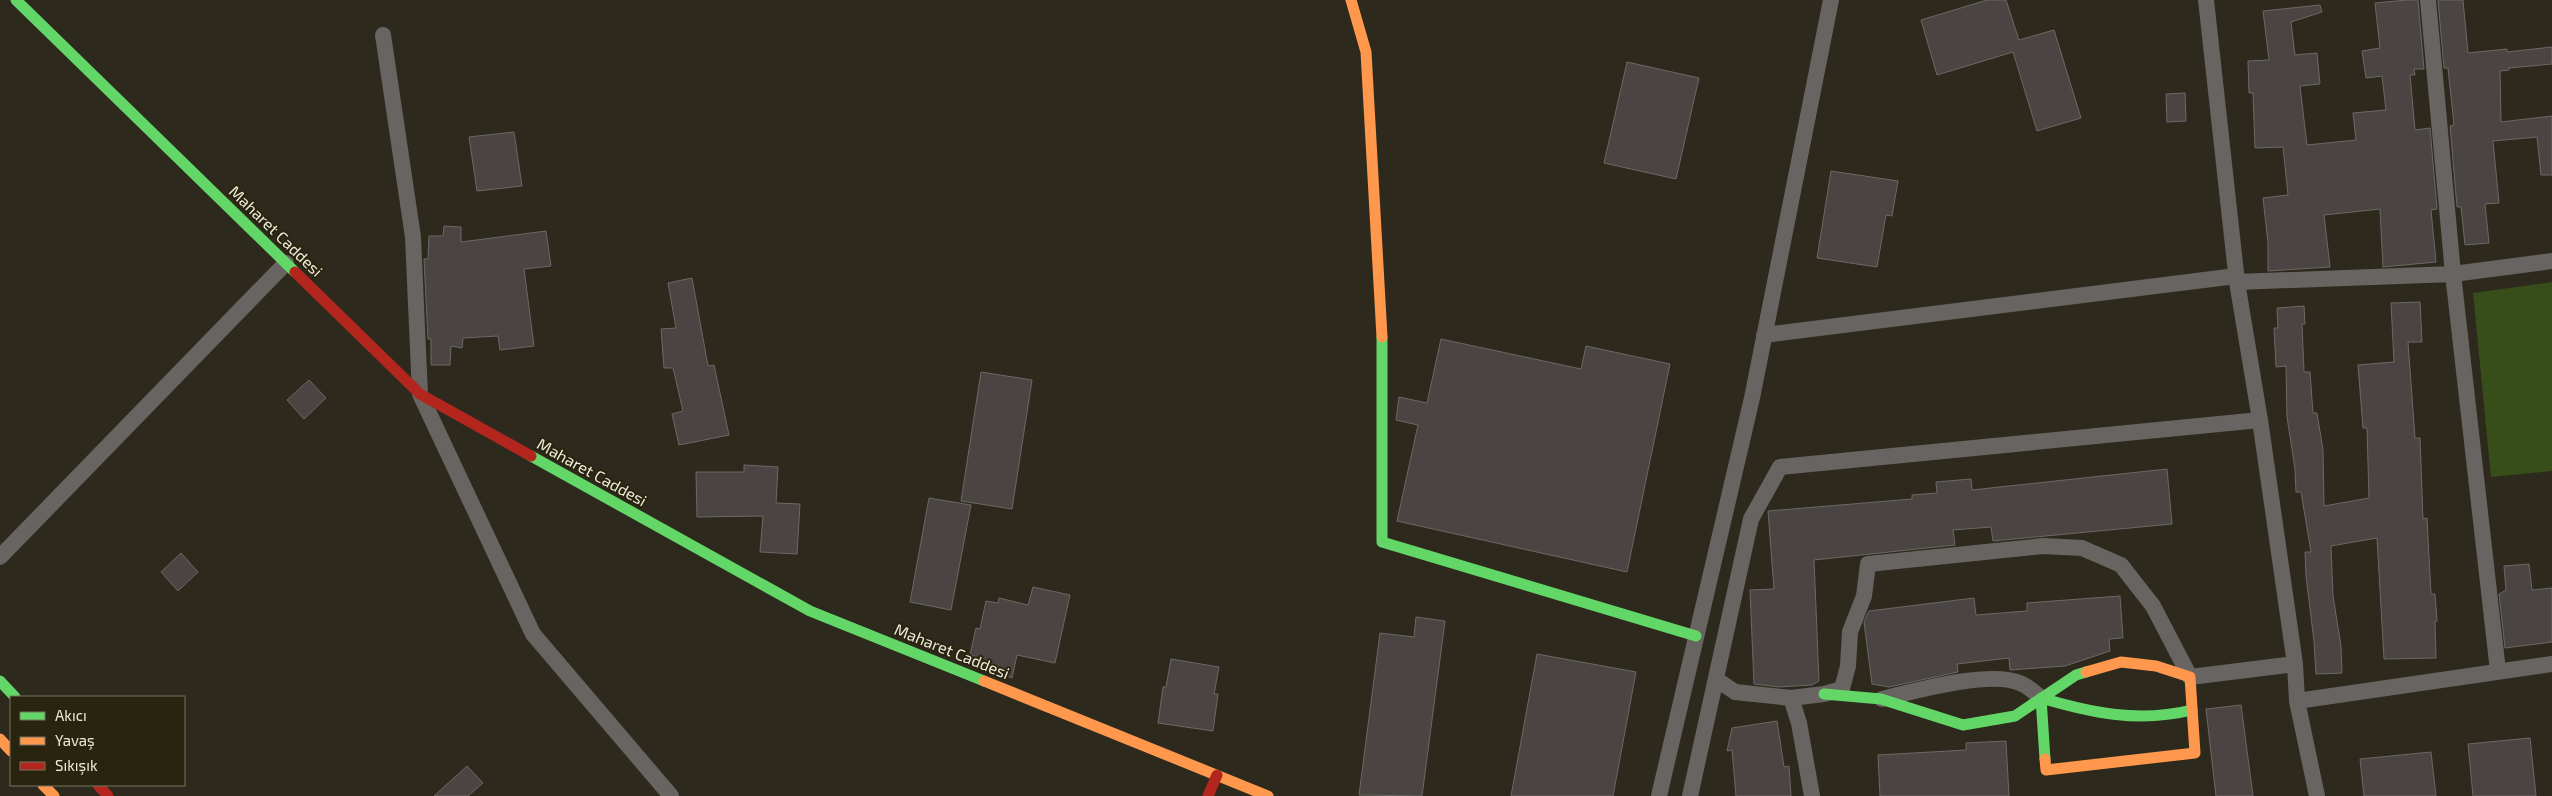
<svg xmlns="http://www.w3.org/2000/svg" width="2552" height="796" viewBox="0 0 2552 796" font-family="'Exo 2',sans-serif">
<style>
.green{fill:#374d1a}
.building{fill:#4a4543;stroke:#6c6866}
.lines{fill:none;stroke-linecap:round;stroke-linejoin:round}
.street{stroke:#686461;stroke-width:16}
.fast{stroke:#63d668;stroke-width:11}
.slow{stroke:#ff974d;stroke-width:11}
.jam{stroke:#b3261e;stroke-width:11}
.labels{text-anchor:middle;stroke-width:4;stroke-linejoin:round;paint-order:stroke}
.street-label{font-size:16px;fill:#eceadc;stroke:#29240d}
</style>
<rect width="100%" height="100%" fill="#2d2a1d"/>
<path class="green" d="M2552 282V471L2491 477 2473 293Z"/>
<path class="building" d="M1987 0H2006L2019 40 2054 30 2081 118 2037 131 2013 52 1937 75 1921 20Z
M2407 0H2418L2424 69H2414L2415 75H2410L2415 130 2430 128 2437 209 2431 210 2436 262 2383 267 2380 209 2324 215 2330 267 2268 271V243L2263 198 2288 195 2283 147 2255 148 2253 93H2249L2248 61 2269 60 2263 11 2320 5 2322 12 2291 22 2295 55 2317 53 2320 84 2300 86 2307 145 2356 140 2353 113 2386 110 2382 76 2366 78 2362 51 2380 48 2375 3Z
M2438 0H2463L2468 53 2507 49V52L2552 47V64L2509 68V70L2500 71 2501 122 2552 116V175H2541L2537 137 2493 141 2499 203 2485 204 2489 243 2465 245 2461 207H2457L2450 126 2454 125 2448 68H2444Z
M1627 62 1699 78 1676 179 1604 163Z
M2185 93 2186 121 2167 122 2166 94Z
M514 132 522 186 477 191 469 137Z
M1831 171 1898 181 1892 216 1886 215 1877 267 1817 258Z
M444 226 461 227V242L546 231 551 266 524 269 534 346 500 350 498 336 463 338 462 348 451 346 450 365H431V339H428L424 259H428L429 236H443Z
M692 278 708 366 714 365 729 435 679 445 672 414 683 411 673 368H664L661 329 676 328 668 283Z
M2420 302 2422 342H2408L2415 438H2420L2423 519 2427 518 2431 594H2435L2437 621H2435L2436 658 2384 659 2377 538 2331 546 2333 596 2341 646 2342 673 2316 674 2314 641 2306 576 2305 552H2311L2301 492H2296L2295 469 2287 417 2286 366 2276 367 2274 328H2278L2277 308 2304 306 2305 324H2302L2304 372H2310L2313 413H2317L2323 450 2324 506 2369 498 2367 428H2363L2358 365 2394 362 2391 303Z
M1441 339 1581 369 1586 346 1670 364 1627 572 1397 521 1418 425 1396 420 1399 397 1427 403Z
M981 372 1032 380 1012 509 961 501Z
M309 380 326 398 304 419 287 400Z
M744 465 778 467 776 503 800 504 797 554 760 552 763 516 697 517 696 472H744Z
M2167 469 2172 524 1993 541 1991 527 1953 530 1955 545 1814 560 1819 681 1812 685 1779 687 1754 684 1750 590 1774 589 1768 511 1912 499V495L1937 493 1936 482 1971 479 1972 490Z
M929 498 971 505 951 610 910 602Z
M181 553 198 572 178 591 161 572Z
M2529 564 2532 590 2552 588V642L2505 648 2499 594 2506 590 2504 566Z
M1033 587 1070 595 1055 663 1017 655 1012 678 974 662 975 656 970 655 976 628 980 629 986 601 998 603 999 598 1028 605Z
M2120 596 2123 638 2109 639 2110 651 2065 666 2010 670 2009 658 1957 664 1958 672 1889 687 1872 684 1864 622 1869 611 1974 598 1976 615 2027 611V603Z
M1416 617 1445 621 1422 796 1359 795 1380 633 1414 637Z
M1537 654 1636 672 1613 796H1511Z
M1171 659 1219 667 1214 694H1218L1213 731 1158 723 1163 687H1166Z
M2241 705 2253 796H2216L2206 709Z
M1777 721 1784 767 1789 766 1791 796H1736L1732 750 1727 751 1732 728Z
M2530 738 2536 796H2473L2468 744Z
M2006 741 2009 796H1880L1878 755 1966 750V743Z
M2431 752 2436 796H2364L2360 759Z
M467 766 483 783 468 796H434Z"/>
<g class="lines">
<path class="street" d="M2206 0 2237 282 2260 420 2295 664 2297 701 2317 796
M2428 0 2453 274 2498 671
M383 35 413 237 420 394 533 634 671 796
M2237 282 2453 274 2552 261
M1764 335 2236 276
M0 557 286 263
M1716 679 1735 692 1791 698 1824 694 1842 689 1848 666 1850 632 1864 596 1868 564 2043 546 2082 548 2121 565 2153 606 2190 677 2295 664
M1791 698 1799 723 1812 796
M1882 699C1915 691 1992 669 2022 684 2029 687 2035 693 2041 698
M2297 701 2552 664
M1659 796 1752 398 1831 0
M1690 796 1751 519 1780 467 2260 420"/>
<path class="fast" d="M16 0 295 272
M1382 337V542L1696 636
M531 456 810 611 984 681
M0 681 15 697
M1824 694 1881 699 1963 725 2015 716 2076 675 2086 672
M2045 759 2041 698C2092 713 2139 723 2192 710"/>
<path class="slow" d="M1351 0 1366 52 1382 337
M984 681 1268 796
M0 739 11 751
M2045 759 2046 770 2195 753 2190 677 2156 666 2121 662 2086 672
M43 785 54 796"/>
<path class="jam" d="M295 272 420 394 531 456
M98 785 108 796
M1208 796 1217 775"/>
</g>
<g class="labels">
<g class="street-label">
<text transform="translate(276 231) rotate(44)" y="6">Maharet Caddesi</text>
<text transform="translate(592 472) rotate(29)" y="6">Maharet Caddesi</text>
<text transform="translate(952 651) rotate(22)" y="6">Maharet Caddesi</text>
</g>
</g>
<rect x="10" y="696" width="175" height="90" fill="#29240d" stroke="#777360"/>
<rect x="20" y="712" width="25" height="8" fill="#63d668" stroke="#777360"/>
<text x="55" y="721" font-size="15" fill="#eceadc">Akıcı</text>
<rect x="20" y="737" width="25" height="8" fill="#ff974d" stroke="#777360"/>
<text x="55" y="746" font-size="15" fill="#eceadc">Yavaş</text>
<rect x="20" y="762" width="25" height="8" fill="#b3261e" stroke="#777360"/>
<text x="55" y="771" font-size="15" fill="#eceadc">Sıkışık</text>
</svg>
